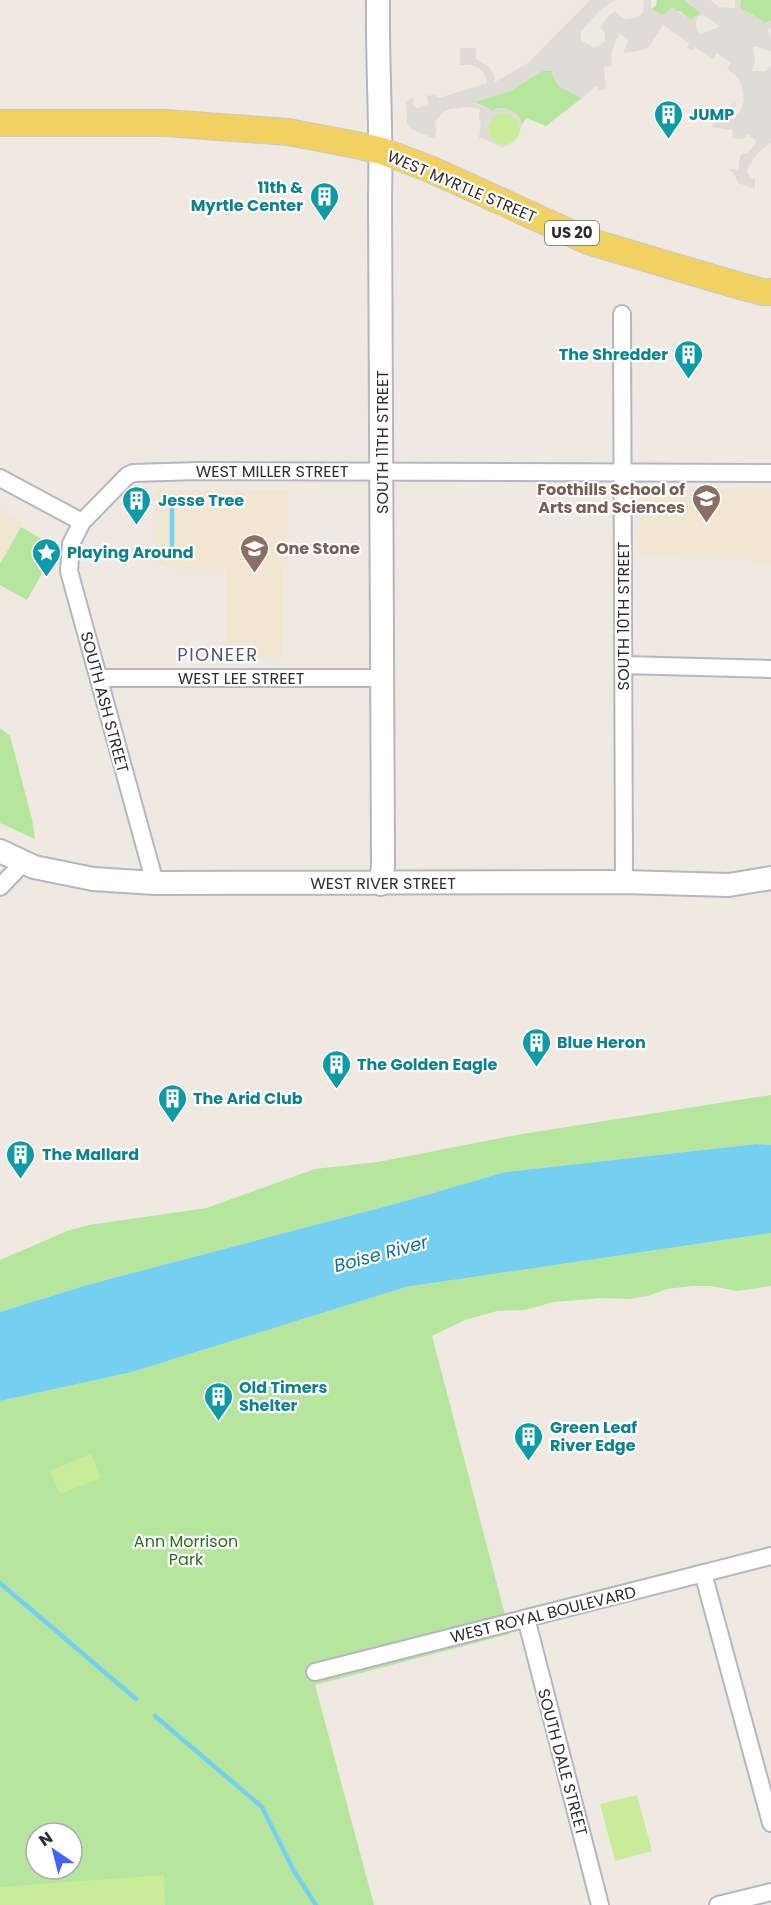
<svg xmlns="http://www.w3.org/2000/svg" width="771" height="1905" viewBox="0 0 771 1905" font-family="Poppins,sans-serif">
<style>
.education{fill:#f0e6d1}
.green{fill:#b6e59e;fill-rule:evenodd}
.pitch{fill:#c9ec9a}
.plaza{fill:#dfdcd8;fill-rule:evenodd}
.water{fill:#75cff0}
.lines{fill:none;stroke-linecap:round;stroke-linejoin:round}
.stream{stroke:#75cff0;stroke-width:4.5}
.street-casing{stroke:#b4b7c1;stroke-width:20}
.secondary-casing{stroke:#b4b7c1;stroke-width:26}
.primary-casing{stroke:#c9c9c9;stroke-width:28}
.street{stroke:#fff;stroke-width:16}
.secondary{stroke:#fff;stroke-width:22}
.primary{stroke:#f2d163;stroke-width:26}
.labels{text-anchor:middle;stroke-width:4.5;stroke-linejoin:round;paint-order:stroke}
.shield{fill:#fff;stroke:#6d6d6d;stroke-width:1.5}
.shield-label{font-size:15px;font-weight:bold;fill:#2e2e2e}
.culture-label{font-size:16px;font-weight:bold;fill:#0d838f;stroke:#fff;text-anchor:start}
.street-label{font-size:16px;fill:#2e2e2e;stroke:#fff}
.education-label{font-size:16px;font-weight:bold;fill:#785e54;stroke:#fff;text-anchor:end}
.park-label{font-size:16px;fill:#2c6e1b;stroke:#fff}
.neighbourhood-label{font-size:18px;letter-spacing:1.5px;fill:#4d5680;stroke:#fff}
.water-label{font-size:18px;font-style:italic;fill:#0d6fa3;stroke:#fff}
</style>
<rect width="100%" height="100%" fill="#efe9e1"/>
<path class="education" d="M644 489H771V564H753V557L640 556 641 491Z
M183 490H288V569H283V657H226L227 569H174V566L156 565V491Z
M0 510 23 523 0 564Z"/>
<path class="green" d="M657 0H684L701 13 690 20 680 11H669L665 14H659L651 9 656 6Z
M741 0H771V21L764 23 753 15 740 8Z
M542 71H552C554 87 569 91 582 98L546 126 526 118 522 125C518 111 505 105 492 111L486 107 474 102 510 91Z
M21 527 49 543 44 570 27 600 0 585V564Z
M0 728 10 736 32 819 35 839 0 823Z
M771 1095V1145L756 1144 505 1172 402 1202 87 1285 0 1312V1260L67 1231 89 1225 207 1208 315 1169 378 1162 522 1134Z
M771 1233V1286L738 1291 711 1286H692L667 1289 648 1296 628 1299 602 1298 553 1302 525 1310 497 1311 465 1320 432 1336 510 1634 315 1685 374 1905H0V1401L132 1372 406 1287ZM36 1833H72V1869H36Z"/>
<path class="pitch" d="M488 129a16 16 0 1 1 32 0a16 16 0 1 1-32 0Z
M91 1454 101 1478 60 1494 50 1471Z
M637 1795 652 1851 615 1861 600 1804Z
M164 1875 165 1905H0V1887Z"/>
<path class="plaza" d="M590 0H615L601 9 581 31V40L593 47 599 46 605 41V33L600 27 609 16 615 11 618 15 625 19 638 17 643 12 644 0H651V9L658 14H665L672 7 690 20 701 13 684 0H710L719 7 735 8V0H741L740 8 753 15 764 23 771 21V28L767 30 771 37V51L753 46 755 62 752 71H765L771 66V143L761 150 752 160 747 171 751 179 755 178V189L738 183 735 175 729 169 738 170 740 156 744 153 746 154 757 142 748 134 743 139 732 138 733 130 710 127 722 119 719 115 736 102 734 109 729 115 733 120 741 110 744 100 741 83 736 76 727 69 731 63 717 53 713 59 695 47 692 51 687 47 689 43 663 25 647 49 625 53 624 50 629 40 620 34 615 42 611 55 612 66 604 67 606 89 599 91 596 86 582 98 560 87 553 76 552 71H542L510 91 475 102 478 105 486 107 492 111 498 108H505L516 113 520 119 522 125 520 130 516 118 508 113 499 114 490 120 488 129 490 137 497 143 505 145 504 148 482 138H479L481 121 479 120 480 109 466 107 450 109 442 113 434 122 436 123 434 127 437 129 435 133 436 134 435 139 411 129 407 124 406 102 413 97 414 105 417 109 429 103 425 94 427 96 434 95 439 98 487 83 485 74 480 69 471 65H460V48H476V59L489 67 494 75 495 82 528 63ZM703 14 719 26V27L701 34 697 31 696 22 698 17Z"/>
<path class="water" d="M756 1144 771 1145V1233L406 1287 132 1372 0 1401V1312L87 1285 402 1202 505 1172Z"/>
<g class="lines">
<path class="stream" d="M172 553V503
M0 1583 136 1699
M155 1716 262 1807 294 1871 316 1905"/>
<defs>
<path id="street" d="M622 314 624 882
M0 478 82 522
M624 665 771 669
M99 678H382
M155 883 69 571 71 544 82 522 127 476 133 473 199 471 771 473
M0 887 24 862
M703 1573 771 1823
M526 1618 600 1905
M315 1672 771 1556
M718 1905 771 1892"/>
<path id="secondary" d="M378 0C377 65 382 131 380 196L383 865 381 884
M0 851 34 867 93 879 155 883 624 882 729 885 771 878"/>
<path id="primary" d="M0 123H165L288 132 356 145 382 151 430 169 588 241 723 281 762 292H771"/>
</defs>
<use href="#street" class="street-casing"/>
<use href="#secondary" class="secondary-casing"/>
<use href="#primary" class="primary-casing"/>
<use href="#street" class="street"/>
<use href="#secondary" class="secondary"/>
<use href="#primary" class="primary"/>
</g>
<defs>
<symbol id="building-pin" viewBox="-11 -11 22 30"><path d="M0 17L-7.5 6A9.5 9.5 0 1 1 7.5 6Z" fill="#0f9aa8" stroke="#fff"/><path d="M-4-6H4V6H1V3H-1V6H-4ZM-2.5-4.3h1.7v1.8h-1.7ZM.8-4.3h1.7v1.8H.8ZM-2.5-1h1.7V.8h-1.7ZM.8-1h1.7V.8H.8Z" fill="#fff"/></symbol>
<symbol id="school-pin" viewBox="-11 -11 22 30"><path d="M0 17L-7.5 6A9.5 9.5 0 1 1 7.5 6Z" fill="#8d6e63" stroke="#fff"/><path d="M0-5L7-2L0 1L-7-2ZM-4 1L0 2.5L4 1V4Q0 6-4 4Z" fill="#fff"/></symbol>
<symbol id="sight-pin" viewBox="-11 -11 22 30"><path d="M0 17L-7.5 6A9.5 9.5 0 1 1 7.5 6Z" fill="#0f9aa8" stroke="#fff"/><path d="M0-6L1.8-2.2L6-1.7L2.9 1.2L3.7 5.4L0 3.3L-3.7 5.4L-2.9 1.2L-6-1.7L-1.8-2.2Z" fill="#fff"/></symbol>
</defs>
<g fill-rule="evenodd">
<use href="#building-pin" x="652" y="98" width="33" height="45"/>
<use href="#building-pin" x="308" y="180" width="33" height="45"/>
<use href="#building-pin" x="672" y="338" width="33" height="45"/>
<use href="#school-pin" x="690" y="482" width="33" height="45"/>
<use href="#building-pin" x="120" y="484" width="33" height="45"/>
<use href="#school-pin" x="238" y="532" width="33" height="45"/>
<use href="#sight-pin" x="30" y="536" width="33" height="45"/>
<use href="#building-pin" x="520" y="1026" width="33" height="45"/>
<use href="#building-pin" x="320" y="1048" width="33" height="45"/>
<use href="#building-pin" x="156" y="1082" width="33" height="45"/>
<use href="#building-pin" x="4" y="1138" width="33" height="45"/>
<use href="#building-pin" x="202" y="1380" width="33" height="45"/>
<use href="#building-pin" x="512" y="1420" width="33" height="45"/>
</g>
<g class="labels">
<rect class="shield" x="545" y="221" width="54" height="24" rx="4.5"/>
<g class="shield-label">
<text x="572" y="238">US 20</text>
</g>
<g class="culture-label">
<text x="689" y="120">JUMP</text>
<text x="303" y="193" text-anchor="end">11th &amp;<tspan x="303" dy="18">Myrtle Center</tspan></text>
<text x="668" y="360" text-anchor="end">The Shredder</text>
<text x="158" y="506">Jesse Tree</text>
<text x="67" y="558">Playing Around</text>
<text x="557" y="1048">Blue Heron</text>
<text x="357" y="1070">The Golden Eagle</text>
<text x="193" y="1104">The Arid Club</text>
<text x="42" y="1160">The Mallard</text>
<text x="239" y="1393">Old Timers<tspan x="239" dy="18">Shelter</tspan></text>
<text x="550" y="1433">Green Leaf<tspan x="550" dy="18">River Edge</tspan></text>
</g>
<g class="street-label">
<text transform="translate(462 186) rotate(23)" y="6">WEST MYRTLE STREET</text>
<text transform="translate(382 442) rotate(-90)" y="6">SOUTH 11TH STREET</text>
<text x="272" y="477">WEST MILLER STREET</text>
<text transform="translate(623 616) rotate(-90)" y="6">SOUTH 10TH STREET</text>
<text x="241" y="684">WEST LEE STREET</text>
<text transform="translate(105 702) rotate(75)" y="6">SOUTH ASH STREET</text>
<text x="383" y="889">WEST RIVER STREET</text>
<text transform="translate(543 1614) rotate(-14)" y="6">WEST ROYAL BOULEVARD</text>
<text transform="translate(563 1762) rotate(75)" y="6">SOUTH DALE STREET</text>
</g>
<g class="education-label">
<text x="685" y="495">Foothills School of<tspan x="685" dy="18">Arts and Sciences</tspan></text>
<text x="276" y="554" text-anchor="start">One Stone</text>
</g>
<g class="park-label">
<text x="186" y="1547">Ann Morrison<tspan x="186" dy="18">Park</tspan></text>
</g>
<g class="neighbourhood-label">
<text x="218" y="661">PIONEER</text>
</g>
<g class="water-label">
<text transform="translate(381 1254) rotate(-15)" y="6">Boise River</text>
</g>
</g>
<g transform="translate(54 1851) rotate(325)"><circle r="28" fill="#ffffff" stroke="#ababab" stroke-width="1.5"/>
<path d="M0-4.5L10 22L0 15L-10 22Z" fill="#4264fb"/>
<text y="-9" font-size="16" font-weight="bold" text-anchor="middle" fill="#2e2e2e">N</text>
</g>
</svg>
